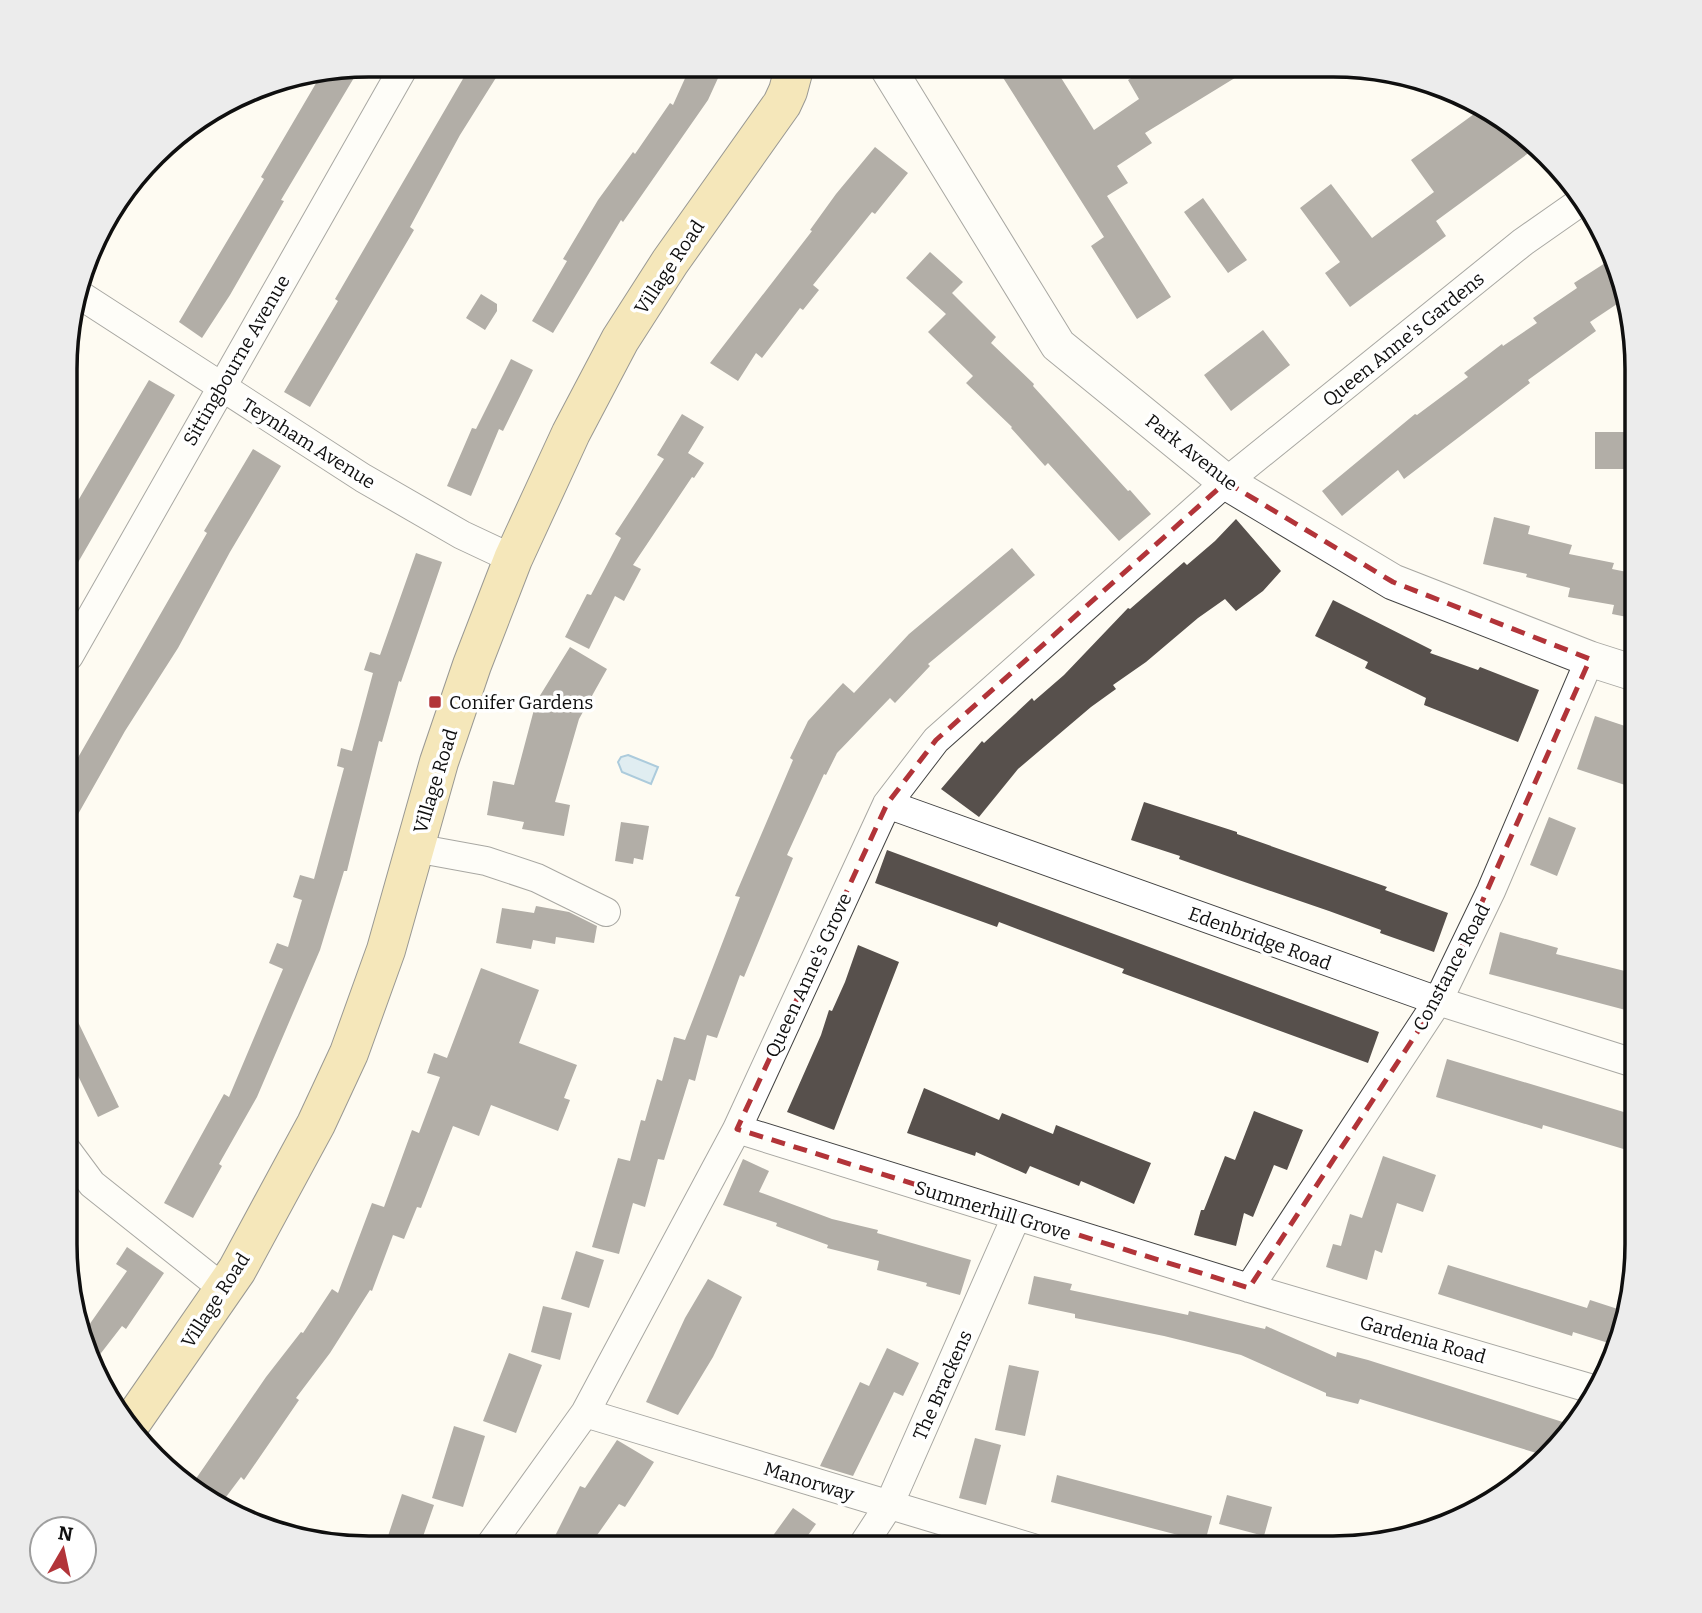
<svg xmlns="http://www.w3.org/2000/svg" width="1702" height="1613" viewBox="0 0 1702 1613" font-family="Bitter,serif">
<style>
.water{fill:#bcdcf0;stroke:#4a90c0;stroke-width:2}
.building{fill:#57504c}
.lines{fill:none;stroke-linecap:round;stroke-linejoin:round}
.minor-casing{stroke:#424242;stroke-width:30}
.tertiary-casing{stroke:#424242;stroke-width:37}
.primary-casing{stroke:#202020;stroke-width:40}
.minor{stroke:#fff;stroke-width:28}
.tertiary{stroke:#fff;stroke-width:35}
.primary{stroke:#ebcf75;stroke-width:38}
.marked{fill:none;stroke:#b23439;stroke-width:5;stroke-dasharray:14 9;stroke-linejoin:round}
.poi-dot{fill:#b23439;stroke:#fff;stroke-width:2.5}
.labels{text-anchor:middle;stroke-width:7;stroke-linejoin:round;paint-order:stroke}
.street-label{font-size:19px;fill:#0f0f0f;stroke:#fff}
.poi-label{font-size:19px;fill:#0f0f0f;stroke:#fff;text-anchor:start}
.rim{fill:none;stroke:#0f0f0f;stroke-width:3.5}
</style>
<rect width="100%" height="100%" fill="#fefbf2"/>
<path class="water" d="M628 755 658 767 651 784 622 772 618 762 621 757Z"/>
<path class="building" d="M471 65H504L460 135 410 227 414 230 310 407 284 392 338 301 335 299Z
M691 65H724L708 100 623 222 621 220 553 333 532 321 567 261 563 259 598 200 633 152 635 154 670 103 673 105Z
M995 65H1053L1094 130 1139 99 1128 80 1152 65H1256L1145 133 1152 143 1117 166 1128 183 1107 196 1171 297 1137 319 1091 246 1104 237Z
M361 66 281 200 284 201 230 295 202 338 179 322 264 179 261 177 322 73Z
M1485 106 1534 149 1436 221 1446 236 1350 307 1325 273 1340 262 1300 208 1331 184 1372 238 1434 192 1411 160Z
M875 147 908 173 875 214 872 212 813 285 819 290 803 310 800 308 762 358 756 353 738 381 710 363 812 231 810 230 836 194Z
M1203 198 1247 260 1228 273 1184 212Z
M930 252 963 282 952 293 996 337 991 343 1034 384 1033 386 1128 491 1130 490 1151 514 1119 541 1048 463 1045 466 1011 428 1012 427 966 383 973 376 928 332 946 314 906 278Z
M1613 258 1621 271 1626 298 1590 322 1596 331 1528 380 1530 383 1404 479 1398 470 1342 516 1322 491 1415 414 1417 415 1468 377 1464 373 1502 344 1503 346 1537 323 1533 318 1577 288 1574 283Z
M481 294 497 304V311L485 330 466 318Z
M1263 330 1290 365 1231 411 1204 375Z
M511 359 533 370 503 431 499 429 471 496 447 486 472 428 476 429Z
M149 380 175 395 69 578V516Z
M682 414 704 427 688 453 704 463 694 478 692 477 633 565 641 569 624 601 615 596 589 649 565 637 587 594 591 595 621 538 615 534 664 459 657 455Z
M1595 432H1637V469H1595Z
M253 449 281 466 230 552 178 648 125 731 68 832V775L207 533 204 531Z
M1494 517 1530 526 1528 534 1572 545 1569 554 1614 563 1612 569 1637 574V619L1612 614 1614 605 1568 597 1570 588 1526 577 1527 574 1483 564Z
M1236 519 1281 571 1263 591 1236 611 1225 599 1198 618 1146 662 1113 685 1116 689 1091 707 1018 769 979 817 941 789 982 741 984 743 1032 698 1034 701 1064 675 1128 608 1130 609 1184 562 1187 565 1215 541Z
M1012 548 1035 575 928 664 930 666 895 703 890 698 837 753 826 775 824 774 787 855 793 858 744 977 740 975 717 1038 707 1035 695 1081 689 1079 664 1160 658 1159 645 1207 633 1203 619 1254 592 1247 618 1158 630 1161 641 1120 645 1121 657 1079 662 1081 674 1037 685 1040 740 897 735 896 793 760 790 758 808 721 843 683 854 693 909 634Z
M416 553 442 562 401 682 399 681 382 742 379 741 347 871H344L320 950 257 1097 219 1164 222 1166 193 1218 164 1203 224 1094 229 1097 283 969 269 963 277 943 288 947 302 900 293 897 300 875 314 879 344 768 337 766 341 748 352 751 373 673 364 670 370 652 380 655Z
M1333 600 1432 650 1430 653 1478 670 1480 667 1539 690 1518 742 1424 705 1426 698 1365 668 1368 662 1315 636Z
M570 647 607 669 579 719 555 802 570 805 564 836 522 829 524 822 487 815 493 781 514 785 536 702Z
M1595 716 1637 730V762L1628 786 1577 769Z
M1144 802 1237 832V834L1387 887 1385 890 1448 913 1434 952 1380 933 1381 930 1329 911 1230 877 1179 859 1180 856 1131 840Z
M1549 817 1576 828 1557 876 1530 865Z
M621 822 649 826 643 860 634 858 633 864 615 861Z
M887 850 1379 1032 1368 1063 1122 973 1124 969 999 922 997 927 875 883Z
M536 906 569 912 597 926 594 943 556 937 555 944 533 940 531 949 496 943 502 908 534 913Z
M1500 932 1558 948 1556 954 1637 974V1013L1489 974Z
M858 945 899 962 834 1130 787 1112 821 1035 829 1010 832 1011 845 982Z
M481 968 539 990 519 1043 577 1065 564 1098 570 1100 558 1131 491 1105 479 1136 453 1126 421 1208 417 1207 404 1239 393 1235 372 1291 370 1290 330 1353 296 1398 299 1400 244 1480 241 1477 220 1505 193 1483 266 1377 301 1332 303 1333 332 1289 338 1293 372 1203 384 1207 412 1130 419 1133 440 1077 427 1073 434 1053 447 1058Z
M67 999 119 1107 98 1117 67 1053Z
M1447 1059 1637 1116V1153L1543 1125 1542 1129 1436 1097Z
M924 1088 999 1120 1002 1113 1053 1134 1056 1125 1151 1163 1134 1204 1081 1181 1079 1186 1030 1166 1026 1174 976 1152 975 1156 907 1133Z
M1254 1111 1303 1130 1287 1170 1274 1165 1253 1217 1244 1213 1236 1246 1194 1235 1201 1210H1204L1225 1156 1235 1160Z
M1383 1156 1436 1175 1423 1212 1397 1203 1382 1253 1375 1250 1367 1280 1326 1267 1333 1244 1341 1246 1350 1214 1362 1218Z
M743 1159 769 1171 759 1192 832 1219 878 1230 877 1233 971 1260 960 1295 926 1286 927 1283 877 1270 879 1261 827 1248 828 1245 776 1226 777 1223 723 1205Z
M127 1247 164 1273 126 1329 122 1326 91 1366 82 1335 127 1271 116 1264Z
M576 1251 604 1260 589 1308 561 1299Z
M1448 1265 1587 1308 1590 1300 1624 1311 1615 1345 1573 1332 1572 1336 1438 1294Z
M1034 1276 1072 1284 1070 1290 1188 1315 1189 1311 1265 1329 1266 1326 1336 1357 1337 1352 1368 1360 1569 1424 1543 1455 1360 1399 1358 1404 1326 1396V1393L1241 1355 1164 1336 1075 1318V1314L1028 1304Z
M708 1279 742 1297 713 1357 678 1415 646 1402 685 1318Z
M543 1306 572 1313 560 1360 531 1352Z
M887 1348 919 1363 903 1396 894 1392 853 1476 820 1466 860 1382 869 1386Z
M509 1353 542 1365 516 1433 483 1421Z
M1009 1365 1039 1371 1025 1436 995 1430Z
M454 1426 485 1436 463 1507 432 1498Z
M975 1438 1001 1445 986 1505 959 1498Z
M617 1440 654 1462 640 1484 625 1507 619 1504 588 1548H549L580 1486 585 1488Z
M1057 1475 1212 1516 1205 1542 1051 1502Z
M402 1494 434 1505 419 1548H384Z
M1227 1495 1272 1507 1264 1536 1219 1524Z
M793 1508 816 1524 799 1548H764Z"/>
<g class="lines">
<defs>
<path id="minor" d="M77 293 363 478 462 535 513 559
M69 656 405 65
M887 804 1438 1001 1637 1064
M415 848 486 861 537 878 606 912
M737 1129 1249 1288 1596 1390
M66 1149 92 1184 225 1290
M1249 1288 1438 1001 1491 891 1590 659
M585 1413 1033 1548
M488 1548 585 1413 737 1129 887 804 936 740 1226 482 1523 242 1583 200
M861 1548 889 1505 1016 1217"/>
<path id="tertiary" d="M886 65 1058 345 1226 482 1393 582 1590 659 1637 674"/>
<path id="primary" d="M127 1429 237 1270 316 1124 349 1053 386 950 439 762 472 665 513 559 571 433 620 340 670 262 782 104 788 91 795 65"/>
</defs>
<use href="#minor" class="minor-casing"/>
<use href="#tertiary" class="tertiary-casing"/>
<use href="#primary" class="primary-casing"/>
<use href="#minor" class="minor"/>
<use href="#tertiary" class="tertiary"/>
<use href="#primary" class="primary"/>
</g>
<path d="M0 0H1702V1613H0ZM1226 482 1393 582 1590 659 1438 1001 1249 1288 737 1129 887 804 936 740Z" fill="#fefbf2" fill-opacity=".55" fill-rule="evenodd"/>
<path class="marked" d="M1226 482 1393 582 1590 659 1438 1001 1249 1288 737 1129 887 804 936 740Z"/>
<rect class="poi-dot" x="428" y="695" width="14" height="14" rx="3.5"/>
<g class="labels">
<g class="street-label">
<text transform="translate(669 267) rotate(-56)" y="7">Village Road</text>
<text transform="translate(1403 339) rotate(-39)" y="7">Queen Anne's Gardens</text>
<text transform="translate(236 360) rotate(-60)" y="7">Sittingbourne Avenue</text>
<text transform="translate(309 443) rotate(32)" y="7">Teynham Avenue</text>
<text transform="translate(1192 452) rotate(38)" y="7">Park Avenue</text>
<text transform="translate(435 781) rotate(-73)" y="7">Village Road</text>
<text transform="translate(1260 938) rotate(20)" y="7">Edenbridge Road</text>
<text transform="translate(1451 967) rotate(-62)" y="7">Constance Road</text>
<text transform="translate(808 975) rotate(-65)" y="7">Queen Anne's Grove</text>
<text transform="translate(993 1210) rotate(17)" y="7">Summerhill Grove</text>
<text transform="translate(215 1300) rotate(-57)" y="7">Village Road</text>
<text transform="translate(1423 1339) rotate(16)" y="7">Gardenia Road</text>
<text transform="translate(942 1385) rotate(-66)" y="7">The Brackens</text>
<text transform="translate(809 1481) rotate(17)" y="7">Manorway</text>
</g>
<g class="poi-label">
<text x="449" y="709">Conifer Gardens</text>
</g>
</g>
<path d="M0 0H1702V1613H0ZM369 77H1333A292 292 0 0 1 1625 369V1244A292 292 0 0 1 1333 1536H369A292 292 0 0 1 77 1244V369A292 292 0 0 1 369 77Z" fill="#ececec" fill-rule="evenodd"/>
<path class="rim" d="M369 77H1333A292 292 0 0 1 1625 369V1244A292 292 0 0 1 1333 1536H369A292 292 0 0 1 77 1244V369A292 292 0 0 1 369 77Z"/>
<g transform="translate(63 1550) rotate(9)"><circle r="33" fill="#ffffff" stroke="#9f9f9f" stroke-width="2"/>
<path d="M0-5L12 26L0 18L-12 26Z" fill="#b23439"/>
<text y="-10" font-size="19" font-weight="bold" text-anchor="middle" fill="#0f0f0f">N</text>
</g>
</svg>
